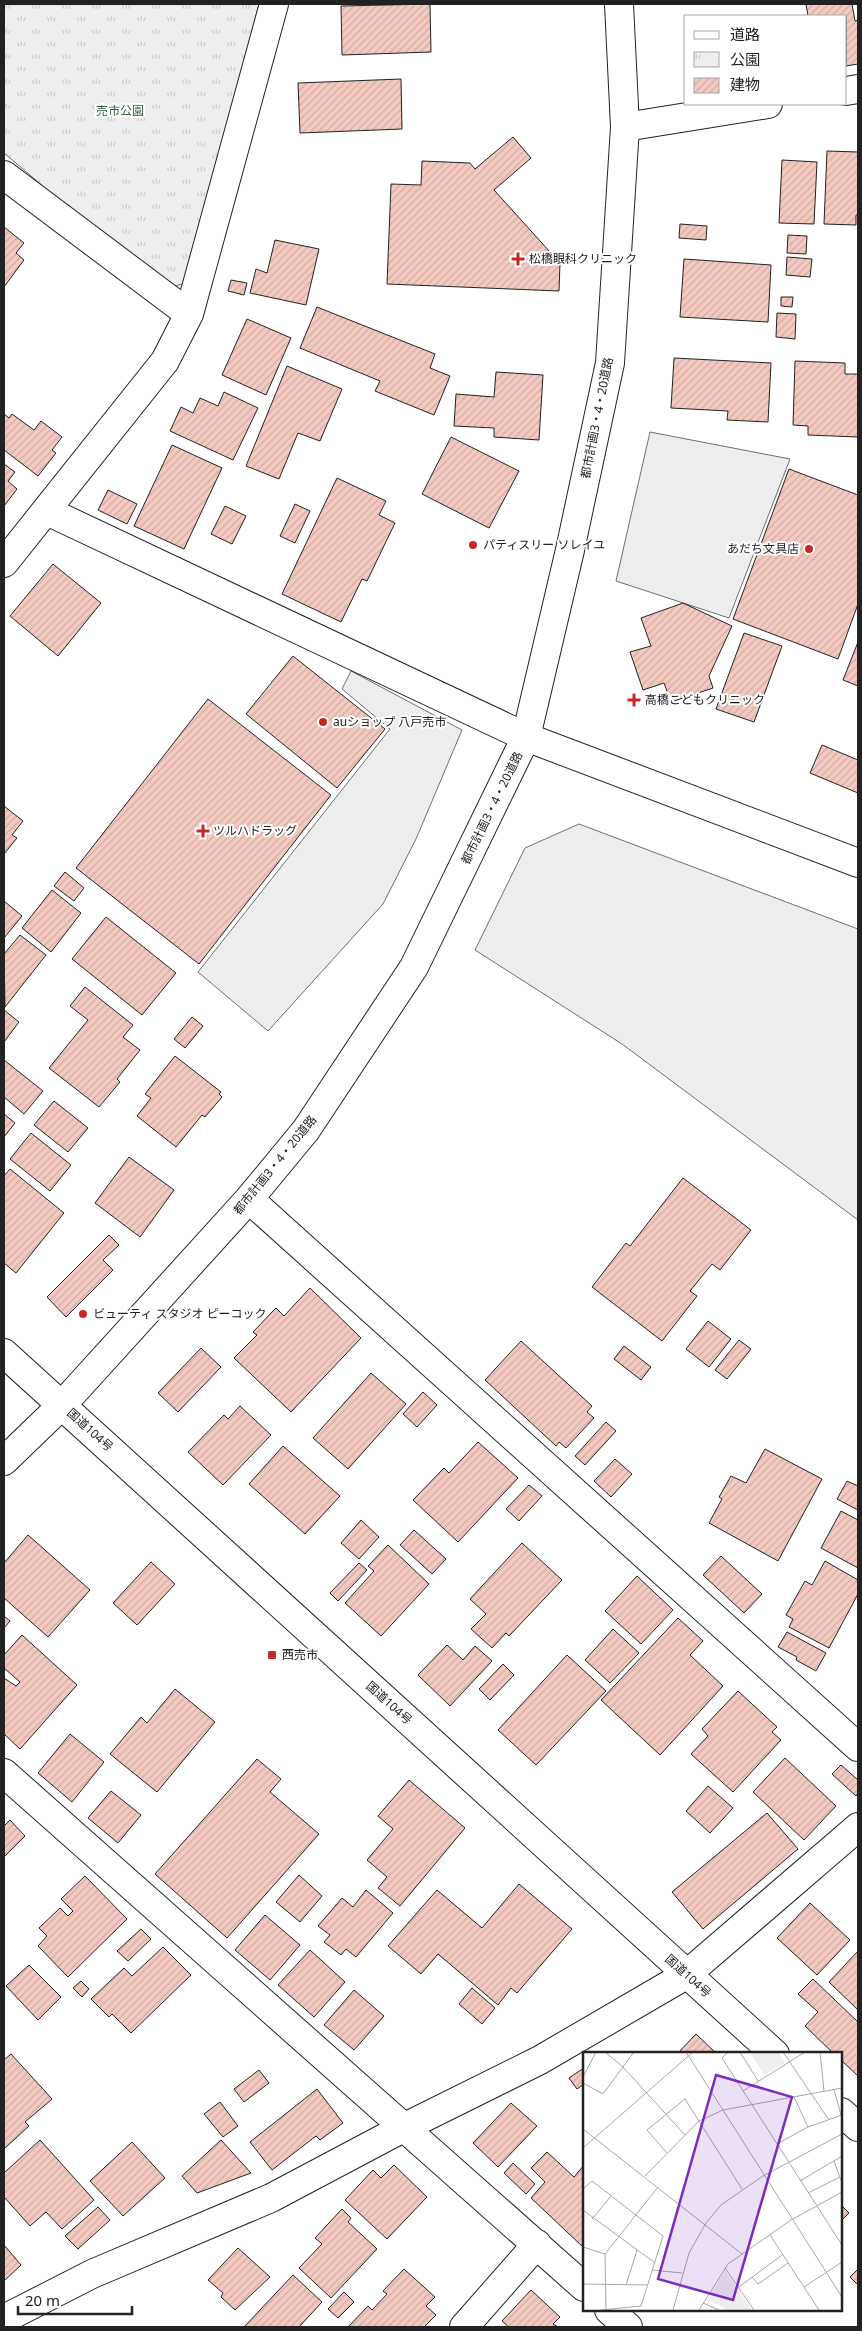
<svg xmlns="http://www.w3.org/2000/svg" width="862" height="2331" viewBox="0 0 862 2331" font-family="'Noto Sans','Noto Sans JP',sans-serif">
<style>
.park{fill:url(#park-tufts);stroke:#6f6f6f}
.parking{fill:#ededed;stroke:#6f6f6f}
.building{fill:url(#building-hatch);stroke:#222}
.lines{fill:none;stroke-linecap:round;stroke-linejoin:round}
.street-casing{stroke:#222;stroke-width:30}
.secondary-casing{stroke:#222;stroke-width:30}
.highway-casing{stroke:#222;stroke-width:30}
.street{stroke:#fff;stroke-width:28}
.secondary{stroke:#fff;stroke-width:28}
.highway{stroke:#fff;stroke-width:28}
.poi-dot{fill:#c62828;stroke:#fff;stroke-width:2}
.labels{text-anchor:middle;stroke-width:4;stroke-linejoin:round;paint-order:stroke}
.park-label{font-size:12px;fill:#2f5e38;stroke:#fff}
.poi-label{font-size:12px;fill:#222;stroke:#fff;text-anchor:start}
.street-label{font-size:12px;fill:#222;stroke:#fff}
.inset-road{fill:none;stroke:#a7a7a7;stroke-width:1}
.view{fill:#7b2cbf;fill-opacity:0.15;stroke:#7b2cbf;stroke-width:2.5}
.inset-edge{fill:none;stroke:#222;stroke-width:2.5}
</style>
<defs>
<pattern id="park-tufts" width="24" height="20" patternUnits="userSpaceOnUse" patternTransform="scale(1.25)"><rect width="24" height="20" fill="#eee"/><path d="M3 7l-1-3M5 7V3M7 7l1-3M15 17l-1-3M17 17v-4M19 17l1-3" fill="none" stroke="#ccc"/></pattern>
<pattern id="building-hatch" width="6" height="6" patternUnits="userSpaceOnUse" patternTransform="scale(1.25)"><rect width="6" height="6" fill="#f3c9c0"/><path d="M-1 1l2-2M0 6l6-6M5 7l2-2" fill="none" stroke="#d0aca5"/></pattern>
</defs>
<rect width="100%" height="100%" fill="#fff"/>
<path class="park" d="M4 4H259L186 283 175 286 91 227 4 153Z"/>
<path class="parking" d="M650 432 790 459 729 618 616 581Z
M351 671 462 730 416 839 383 904 268 1031 198 972 390 729 342 689Z
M579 824 858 929V1220L622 1044 475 950 525 848Z"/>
<path class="building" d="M430 4 431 52 342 55 341 6Z
M806 4H852L855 21 858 20V64L846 66V16H808Z
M401 79 402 129 300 133 298 83Z
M513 137 531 158 494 190 560 263 559 291 387 284 391 184 421 185 422 161 470 163 475 169Z
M827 151 858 152V215H856V225L824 224Z
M782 160 817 162 814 224 779 223Z
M680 224 707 226 706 240 679 238Z
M4 227 24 243 16 253 24 260 4 287Z
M788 235 807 236 806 254 787 253Z
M275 240 319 249 306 305 250 293 256 269 267 273Z
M787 257 812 259 810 277 786 275Z
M684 259 771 265 768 322 680 317Z
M231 280 247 283 244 295 228 291Z
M781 297H793L792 307 781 306Z
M317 307 435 354 430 368 450 376 434 415 375 391 380 381 300 348Z
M777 313 796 314 795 339 776 337Z
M247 319 291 338 266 395 222 375Z
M674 358 771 363 768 422 727 420 728 411 671 408Z
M795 361 845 363V374H858V437L808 435V426L793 425Z
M287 366 342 389 320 441 298 433 279 479 246 466Z
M496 372 543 375 539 440 494 437V428L454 426 456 394 494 397Z
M224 392 258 408 233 460 170 431 181 407 193 413 200 398 218 406Z
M4 414 9 418 12 414 34 430 41 421 62 437 52 450 56 453 38 476 4 450Z
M451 437 519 471 489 528 422 494Z
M172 445 222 468 184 549 134 526Z
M4 464 15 472 8 481 17 489 4 506Z
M789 469 858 495V604L838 659 733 619Z
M337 478 386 501 379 515 395 523 367 581 362 579 341 622 282 594Z
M108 490 137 504 127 524 98 510Z
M295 504 310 511 295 543 280 536Z
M225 506 246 516 232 544 211 534Z
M53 564 101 603 58 656 10 616Z
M683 603 732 626 709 676 713 688 671 702 664 683 643 690 630 652 651 646 641 618Z
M744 633 782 646 754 722 716 709Z
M858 642V686L843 680Z
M293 656 385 729 337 788 246 714Z
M208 699 331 795 199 964 76 868Z
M822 745 858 760V793L810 773Z
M4 806 23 821 12 835 17 838 4 854Z
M65 872 84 888 74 901 54 886Z
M52 890 81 913 51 952 22 928Z
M4 901 22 916 4 938Z
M106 917 176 973 142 1015 72 959Z
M20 935 46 955 5 1007 4 954Z
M85 987 133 1025 123 1037 140 1050 117 1079 120 1082 99 1107 49 1068 88 1020 70 1006Z
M4 1010 19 1022 4 1042Z
M192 1017 203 1026 185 1048 174 1039Z
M175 1056 221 1092 219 1094 222 1097 205 1117 202 1115 176 1147 137 1116 151 1098 145 1094Z
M4 1060 43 1091 24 1114 4 1097Z
M54 1101 88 1128 68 1152 34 1125Z
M4 1114 15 1123 4 1137Z
M31 1133 71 1165 50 1191 10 1159Z
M129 1157 174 1190 140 1237 95 1203Z
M10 1169 64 1213 16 1273 4 1263V1176Z
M683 1178 751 1230 720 1270 712 1264 690 1291 697 1296 662 1341 592 1287 626 1243 630 1246Z
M109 1235 119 1245 103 1260 113 1270 66 1317 47 1297Z
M310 1288 361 1338 291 1412 234 1358 257 1335 253 1332 276 1308 284 1316Z
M708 1321 731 1339 709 1367 686 1349Z
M739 1340 751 1349 727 1379 715 1370Z
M521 1341 592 1406 587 1412 594 1418 566 1448 559 1442 556 1446 485 1380Z
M624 1346 651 1367 641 1380 614 1359Z
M201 1348 221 1367 178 1412 158 1393Z
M371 1373 406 1404 348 1469 313 1438Z
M423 1392 437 1405 417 1427 403 1414Z
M240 1406 271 1435 223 1485 188 1452 224 1415 228 1419Z
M606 1422 616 1431 585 1465 575 1456Z
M478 1442 518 1478 458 1542 413 1500 444 1468 449 1473Z
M283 1446 340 1496 305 1534 249 1484Z
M765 1449 822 1479 778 1561 709 1523 722 1499 719 1497 731 1476 746 1483Z
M615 1459 632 1474 611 1497 594 1481Z
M847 1481 858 1486V1510L837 1499Z
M529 1485 542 1496 519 1521 506 1509Z
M841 1511 858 1520V1568L821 1548Z
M361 1520 379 1537 359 1559 341 1543Z
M414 1530 446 1559 432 1574 400 1545Z
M28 1535 90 1590 48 1637 4 1598V1563Z
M522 1543 562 1580 509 1636 506 1633 492 1648 471 1629 486 1614 470 1599Z
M388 1545 429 1584 381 1636 345 1603 374 1571 368 1566Z
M721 1556 762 1594 744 1613 703 1575Z
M825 1561 858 1580V1594L829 1648 789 1627 793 1619 786 1615 805 1581 812 1585Z
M151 1562 175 1584 137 1625 113 1603Z
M359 1563 367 1570 338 1601 330 1593Z
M637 1576 673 1610 641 1644 605 1611Z
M4 1616 10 1621 4 1628Z
M678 1618 703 1641 690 1655 723 1686 660 1755 601 1700Z
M613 1629 639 1653 610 1683 585 1660Z
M787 1632 826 1653 816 1671 796 1660 797 1657 778 1647Z
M22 1635 77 1685 20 1749 4 1734V1678L16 1686 20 1682 4 1668V1655Z
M447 1645 463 1660 475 1646 492 1661 450 1706 418 1675Z
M567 1655 606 1691 536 1765 498 1730Z
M503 1664 514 1675 490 1700 479 1689Z
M175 1689 215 1722 157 1792 110 1754 141 1717 147 1723Z
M738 1691 777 1727 772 1732 781 1740 733 1792 691 1754 708 1736 702 1729Z
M70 1734 104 1762 72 1802 38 1773Z
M785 1758 836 1806 804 1840 753 1792Z
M257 1759 281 1779 270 1792 319 1834 227 1938 155 1874Z
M841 1765 858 1780V1793L856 1796 832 1774Z
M409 1780 465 1828 400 1906 378 1888 387 1877 367 1860 393 1829 378 1816Z
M708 1786 733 1808 710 1833 686 1811Z
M111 1791 141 1815 118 1843 88 1818Z
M767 1813 798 1849 703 1929 672 1892Z
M10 1820 25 1836 4 1857V1826Z
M299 1875 322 1896 300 1922 276 1902Z
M85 1876 127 1919 68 1977 38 1946 47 1936 39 1928 60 1908 68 1916 73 1911 61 1899Z
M519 1884 572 1929 517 1993 511 1988 498 2005 438 1954 421 1974 388 1946 437 1890 482 1928Z
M366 1890 393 1913 356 1957 346 1949 341 1955 324 1942 330 1935 318 1926 342 1898 353 1907Z
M810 1903 850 1940 817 1975 777 1938Z
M265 1915 300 1945 270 1980 235 1950Z
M141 1929 151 1939 128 1961 117 1951Z
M163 1947 191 1975 131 2033 112 2014 109 2017 91 1999 124 1968 132 1976Z
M310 1950 345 1982 314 2017 278 1985Z
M858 1951V2010L829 1982Z
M29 1965 61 1997 38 2020 6 1986Z
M813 1979 858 2022V2076L841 2060V2054H834L805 2026 818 2012 798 1994Z
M81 1981 89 1989 82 1997 73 1988Z
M472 1988 495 2008 482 2024 459 2004Z
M354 1990 384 2016 354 2050 324 2025Z
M696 2034 717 2054H677Z
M11 2054 52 2099 25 2122 29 2126 4 2149V2060Z
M584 2068V2084L577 2089 569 2078Z
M259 2070 269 2083 244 2102 234 2089Z
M317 2089 343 2123 320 2140 316 2136 272 2170 250 2142Z
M220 2102 238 2126 223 2137 204 2114Z
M511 2103 537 2126 498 2167 473 2143Z
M40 2140 94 2200 62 2229 46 2212 30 2226 4 2197V2173Z
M221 2140 251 2173 197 2193 182 2176Z
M132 2142 165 2178 123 2216 90 2181Z
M547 2152 574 2177 584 2165V2248L531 2198 545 2182 531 2168Z
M513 2163 535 2184 526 2194 504 2173Z
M394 2165 427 2197 387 2239 345 2200 373 2170 381 2178Z
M841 2205 849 2213 841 2221Z
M98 2207 110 2220 78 2249 65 2236Z
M342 2209 351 2218 348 2222 377 2249 331 2298 299 2268 322 2244 315 2238Z
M4 2245 21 2265 4 2281Z
M238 2248 270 2277 235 2310 221 2297 223 2293 208 2280Z
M404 2269 435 2297 426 2306 436 2315 424 2327H348L368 2306 372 2310 387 2294 383 2291Z
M858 2269V2285L850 2277Z
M293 2275 322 2302 299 2327H244Z
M531 2290 560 2317 553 2324 558 2327H509L502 2321Z
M344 2292 354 2302 338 2318 328 2309Z"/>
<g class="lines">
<defs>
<path id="street" d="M846 91 858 89
M625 127 768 104
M4 175 189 314
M47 511 526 737
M4 563 165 361 189 314 274 4
M249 1199 858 1747
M4 1773 584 2287
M609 2310 628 2327
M4 2319 92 2274 271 2198 405 2127 540 2060 686 1975 858 1827
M464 2327 537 2244"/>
<path id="secondary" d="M526 737 858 863
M4 1461 62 1405 249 1199 306 1130 414 967 526 737 570 550 610 363 625 127 619 4"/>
<path id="highway" d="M4 1353 775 2054
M841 2112 858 2127"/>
</defs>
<use href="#street" class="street-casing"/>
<use href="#secondary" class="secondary-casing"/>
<use href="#highway" class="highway-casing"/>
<use href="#street" class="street"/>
<use href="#secondary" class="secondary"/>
<use href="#highway" class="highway"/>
</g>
<g class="poi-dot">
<path d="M515.5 251.5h5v5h5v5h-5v5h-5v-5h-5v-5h5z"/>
<circle cx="473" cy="545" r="5"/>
<circle cx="809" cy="549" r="5"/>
<path d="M631.5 692.5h5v5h5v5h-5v5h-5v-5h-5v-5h5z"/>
<circle cx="323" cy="722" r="5"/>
<path d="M200.5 823.5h5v5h5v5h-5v5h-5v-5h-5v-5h5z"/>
<circle cx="83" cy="1314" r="5"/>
<rect x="267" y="1650" width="10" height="10" rx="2.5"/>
</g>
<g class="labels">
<g class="park-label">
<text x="120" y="115">売市公園</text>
</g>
<g class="poi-label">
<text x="529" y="263">松橋眼科クリニック</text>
<text x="483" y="549">パティスリー ソレイユ</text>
<text x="799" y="553" text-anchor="end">あだち文具店</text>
<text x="645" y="704">高橋こどもクリニック</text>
<text x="333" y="726">auショップ 八戸売市</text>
<text x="213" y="835">ツルハドラッグ</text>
<text x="93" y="1318">ビューティ スタジオ ピーコック</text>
<text x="282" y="1659">西売市</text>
</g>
<g class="street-label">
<text transform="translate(597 418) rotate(-79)" y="4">都市計画3・4・20道路</text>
<text transform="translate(492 808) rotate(-64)" y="4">都市計画3・4・20道路</text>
<text transform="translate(275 1165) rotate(-51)" y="4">都市計画3・4・20道路</text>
<text transform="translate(90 1430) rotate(42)" y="4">国道104号</text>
<text transform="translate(389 1703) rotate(42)" y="4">国道104号</text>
<text transform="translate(688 1976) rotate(42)" y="4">国道104号</text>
</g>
</g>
<g transform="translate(583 2052)">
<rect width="259" height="259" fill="#fff"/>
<path d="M167 0H195L202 11 181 23ZM142 219 169 258H146L124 248Z" fill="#eee"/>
<path class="inset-road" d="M22 0 40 15 102 83M103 0 259 245M145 0 139 6 259 193M157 0 175 29M200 0 246 68M237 0 241 39M0 25 13 0M0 31 20 42 51 0M251 37 258 63M160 39 222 0M211 45 225 75M0 77 159 202M194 92 225 75 259 63M0 96 110 0M84 101 64 78 102 47 159 137M251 109 259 131M62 124 116 69 140 58 259 36M217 129 259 104M0 137 9 129 80 184 58 254 18 258M225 141 257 125M0 158 72 211M9 167 28 144M187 183 236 258M0 195 22 202M142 216 171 258M69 218 99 221M169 225 175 232 205 211M0 232 64 233M43 233 54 198M156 235 199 203M221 235 259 210M120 251 136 258M23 258 22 202 75 135M90 258 106 201 123 171 138 153 180 124 259 82M116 258 145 212 208 168 259 140"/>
<path class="view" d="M133 23 209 45 150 248 75 227Z"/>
<rect width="259" height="259" class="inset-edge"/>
</g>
<rect width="862" height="2331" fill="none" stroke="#222222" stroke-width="10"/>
<rect x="684" y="15" width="162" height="90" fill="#ffffff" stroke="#a7a7a7"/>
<rect x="694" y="31" width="25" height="8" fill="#ffffff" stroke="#a7a7a7"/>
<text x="730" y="40" font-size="15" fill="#222222">道路</text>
<rect x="694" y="52" width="25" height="15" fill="url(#park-tufts)" stroke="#a7a7a7"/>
<text x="730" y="65" font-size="15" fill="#222222">公園</text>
<rect x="694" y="78" width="25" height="15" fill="url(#building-hatch)" stroke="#a7a7a7"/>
<text x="730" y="90" font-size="15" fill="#222222">建物</text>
<path d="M18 2306v8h114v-8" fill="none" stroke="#222222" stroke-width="2.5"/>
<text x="25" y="2306" font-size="15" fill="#222222" stroke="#ffffff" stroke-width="4" paint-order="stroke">20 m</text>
</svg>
